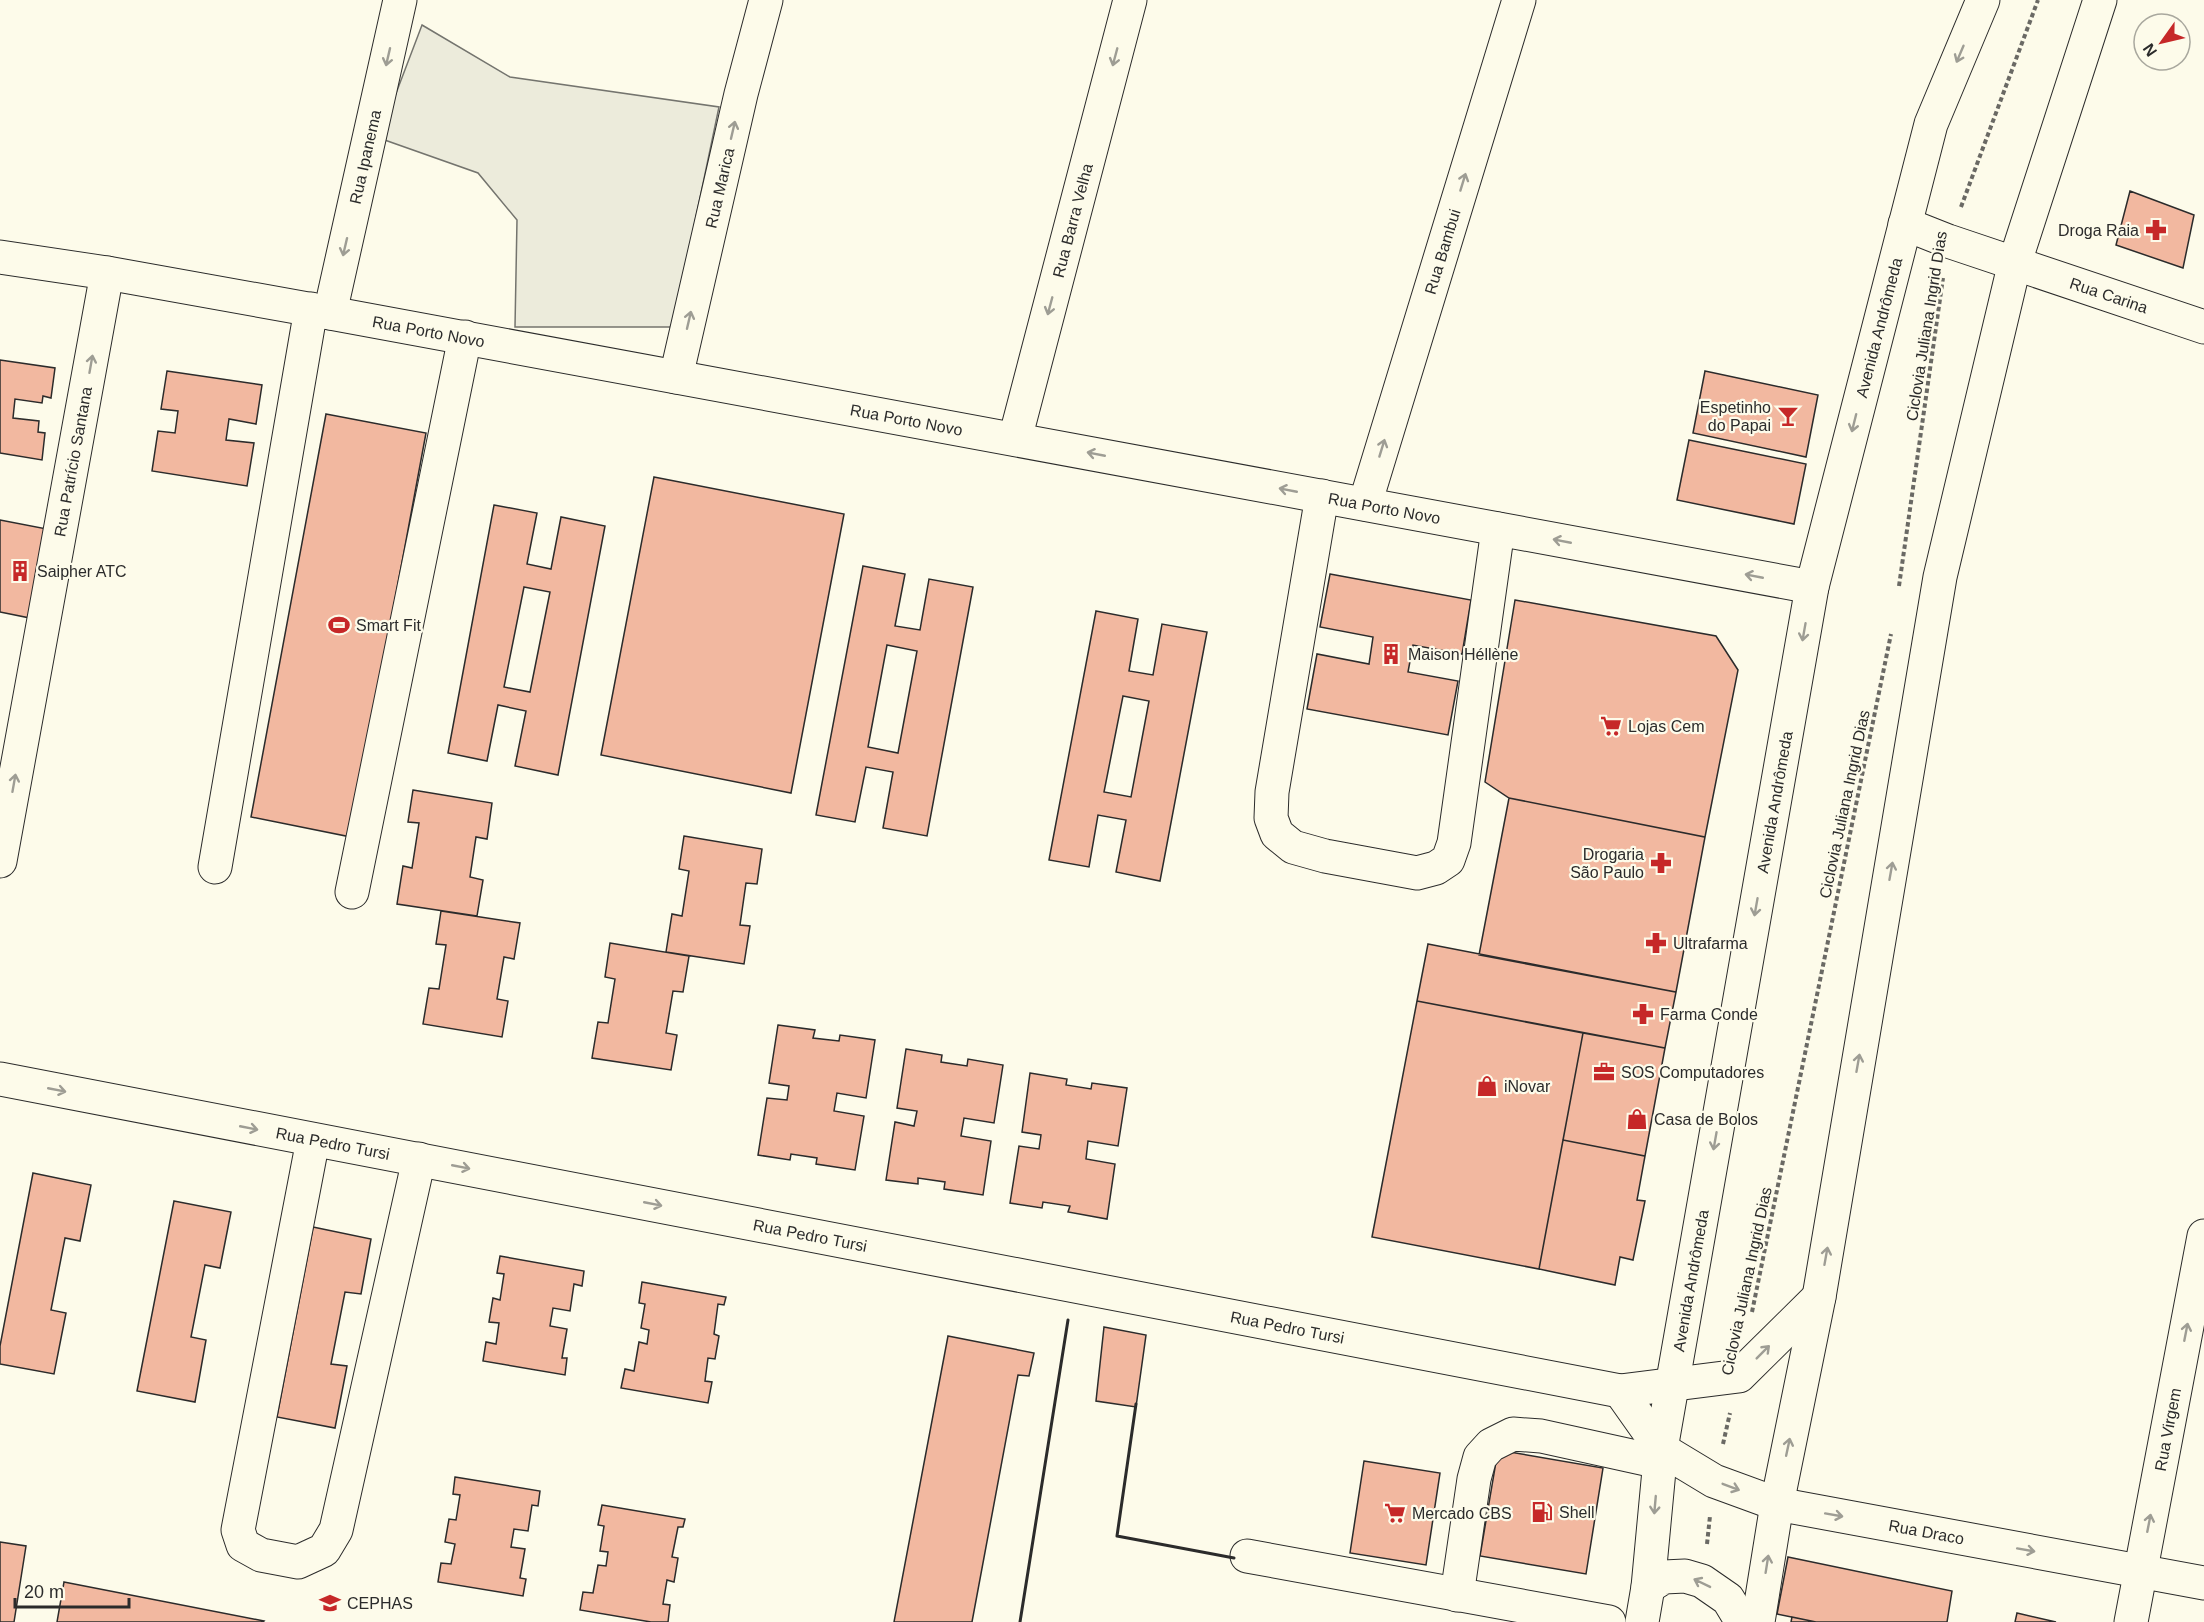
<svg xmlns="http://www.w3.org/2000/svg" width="2204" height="1622" viewBox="0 0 2204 1622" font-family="Arial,sans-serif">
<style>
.green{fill:#ecebdb;stroke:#74746e;stroke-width:1.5}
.building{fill:#f2b8a0;stroke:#2b2b2b;stroke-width:1.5;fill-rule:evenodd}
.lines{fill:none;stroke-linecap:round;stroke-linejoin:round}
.minor-casing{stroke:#2b2b2b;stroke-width:35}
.major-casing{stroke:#2b2b2b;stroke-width:35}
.path{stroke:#6a6964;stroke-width:4;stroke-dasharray:4.5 3;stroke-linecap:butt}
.minor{stroke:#fdfbea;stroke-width:33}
.major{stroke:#fdfbea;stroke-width:33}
.wall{stroke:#2b2b2b;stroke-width:3}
.oneway{stroke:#9e9d94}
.labels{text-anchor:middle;stroke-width:4.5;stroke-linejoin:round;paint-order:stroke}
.street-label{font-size:16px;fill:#2b2b2b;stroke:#fdfbea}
.poi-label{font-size:16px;fill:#2b2b2b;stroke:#fdfbea;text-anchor:start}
</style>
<rect width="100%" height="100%" fill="#fdfbea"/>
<path class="green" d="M422 25 510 77 719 107 673 327H515L517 220 478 173 379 138Z"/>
<path class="building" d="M2130 191 2194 215 2183 268 2116 245Z
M0 360 55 368 51 398 43 396 42 403 15 399 13 418 39 421 38 432 45 433 42 460 0 453Z
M167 371 262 385 256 424 229 419 226 440 254 443 247 486 152 471 158 431 175 433 178 411 161 409Z
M1705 371 1818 395 1806 457 1693 433Z
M326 414 426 433 351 837 251 817Z
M1689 440 1806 464 1794 524 1677 500Z
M654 477 844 514 791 793 601 755Z
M494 505 537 513 527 564 551 569 561 517 605 526 558 775 515 766 526 711 498 705 487 761 448 753ZM524 587 550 592 530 692 504 687Z
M0 520 47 529 30 618 0 612Z
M863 566 905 574 895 626 920 630 929 579 973 587 927 836 883 828 893 772 866 767 855 822 816 815ZM887 645 917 651 898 753 868 747Z
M1330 574 1471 600 1462 654 1413 645 1408 672 1458 681 1448 735 1307 709 1317 654 1369 664 1373 637 1320 627Z
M1515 600 1716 636 1738 670 1705 837 1509 798 1485 782Z
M1096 611 1138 619 1129 671 1153 675 1162 624 1207 632 1160 881 1116 872 1126 820 1098 815 1089 867 1049 860ZM1123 696 1149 701 1131 797 1104 792Z
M413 790 492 803 487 839 476 837 470 877 483 880 477 916 397 904 403 866 412 868 419 823 408 822Z
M1509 798 1705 837 1676 992 1479 955Z
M684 836 762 849 757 884 746 883 740 925 750 926 744 964 666 952 672 914 682 916 689 871 679 869Z
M441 911 520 923 514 959 504 957 497 999 508 1001 502 1037 423 1024 429 988 439 989 446 945 436 944Z
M610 943 689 956 683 992 673 991 666 1033 677 1035 671 1070 592 1058 598 1022 608 1023 615 979 605 977Z
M1428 944 1676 992 1665 1048 1417 1001Z
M1417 1001 1583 1033 1539 1269 1372 1237Z
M778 1025 815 1030 813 1038 839 1041 840 1035 875 1040 866 1098 837 1093 834 1111 864 1116 855 1170 816 1164 817 1158 791 1154 790 1160 758 1155 767 1098 787 1100 789 1086 769 1083Z
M1583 1033 1665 1048 1645 1156 1563 1140Z
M906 1049 942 1055 941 1062 967 1066 968 1059 1003 1065 994 1123 964 1118 961 1136 991 1141 983 1195 944 1189 945 1182 918 1178V1184L886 1180 895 1122 914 1126 917 1111 897 1108Z
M1030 1073 1067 1079 1066 1085 1091 1089 1092 1083 1127 1088 1118 1146 1088 1141 1086 1159 1115 1164 1107 1219 1068 1212 1070 1206 1043 1202 1042 1208 1010 1203 1019 1146 1039 1149 1041 1135 1022 1132Z
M1563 1140 1645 1156 1637 1200 1645 1201 1633 1260 1620 1257 1615 1285 1539 1269Z
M33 1173 91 1185 80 1241 65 1238 51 1310 66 1313 54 1374 0 1364V1346Z
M174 1201 231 1212 220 1268 205 1265 191 1337 206 1340 195 1402 137 1391Z
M313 1227 371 1239 361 1294 345 1292 331 1364 347 1366 335 1428 277 1417Z
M500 1256 584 1271 582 1286 574 1284 570 1311 553 1308 550 1326 567 1329 562 1358H567L565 1375 483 1361 486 1342 496 1344 499 1323 489 1322 493 1298 500 1300 504 1274 497 1273Z
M642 1282 726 1297 724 1305 718 1304 714 1334 719 1336 715 1359 708 1358 705 1381 712 1382 708 1403 621 1388 625 1369 634 1371 639 1342 647 1344 649 1330 641 1328 645 1304 639 1303Z
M1104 1327 1146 1335 1136 1407 1096 1401Z
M948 1336 1034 1353 1029 1376 1018 1375 972 1622H894Z
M1498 1450 1603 1468 1586 1574 1480 1556Z
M1364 1461 1440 1473 1426 1565 1350 1553Z
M455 1477 540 1491 538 1506 532 1505 528 1531 514 1529 511 1547 525 1549 520 1578 526 1579 523 1596 438 1582 441 1563 451 1564 455 1544 445 1542 449 1519 456 1520 460 1495 453 1494Z
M602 1505 685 1519 683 1527H678L672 1557 678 1558 674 1582 667 1580 663 1604 670 1605 668 1622H651L580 1610 583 1592 593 1593 598 1565 606 1566 608 1552 600 1551 604 1526 598 1525Z
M0 1542 26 1546 14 1622H0Z
M1788 1557 1952 1591 1947 1622H1816L1777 1614Z
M64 1582 264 1621 263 1622H57Z
M2017 1613 2056 1622H2015Z
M1792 1617 1816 1622H1791Z"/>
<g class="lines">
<defs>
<g id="minor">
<path id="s1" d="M1905 224 1948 241 2204 327"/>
<path id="s2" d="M0 257 107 273 330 313 1812 587"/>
<path id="s3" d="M330 313 400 0"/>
<path id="s4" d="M676 377 741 94 766 0"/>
<path id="s5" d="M1015 439 1130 0"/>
<path d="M1322 496 1272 792 1271 818 1277 834 1293 847 1325 856 1417 873 1436 868 1448 860 1454 843 1498 529"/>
<path id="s6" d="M1365 504 1519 0"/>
<path id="s7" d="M0 861 107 273"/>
<path d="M215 867 311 309"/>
<path d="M352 892 465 337"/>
<path id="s8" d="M0 1079 1620 1391 1739 1376 1819 1297"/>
<path d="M313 1140 238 1530 243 1545 261 1555 298 1562 324 1550 336 1530 419 1159"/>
<path id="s9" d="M1620 1391 1661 1449 1714 1481 1777 1504 2204 1583"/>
<path d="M1247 1556 1609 1622"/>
<path d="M1457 1595 1474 1479 1480 1457 1491 1445 1513 1434 1541 1436 1659 1462"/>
<path id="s10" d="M2131 1622 2204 1236"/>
</g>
<g id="major">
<path d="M1648 1587 1664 1577 1685 1576 1702 1581 1728 1599 1742 1622"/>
<path id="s11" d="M1642 1622 1648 1587 1661 1449 1812 587 1931 124 1983 0"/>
<path d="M1758 1622 1777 1504 1819 1297 1940 577 2015 262 2100 0"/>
</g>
</defs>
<use href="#minor" class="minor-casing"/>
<use href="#major" class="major-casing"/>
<path class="path" d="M1961 207 2038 0
M1899 586 1943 278
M1752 1312 1891 634
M1723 1444 1730 1413
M1707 1544 1710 1516"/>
<use href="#minor" class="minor"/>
<use href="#major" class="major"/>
<path class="wall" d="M1136 1404 1117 1536 1234 1558
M1020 1622 1068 1320"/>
</g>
<defs><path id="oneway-shaft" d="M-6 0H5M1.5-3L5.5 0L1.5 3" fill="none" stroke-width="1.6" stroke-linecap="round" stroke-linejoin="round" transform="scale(1.5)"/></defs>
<g class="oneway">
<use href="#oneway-shaft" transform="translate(1960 54) rotate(113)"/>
<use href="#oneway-shaft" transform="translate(388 57) rotate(103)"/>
<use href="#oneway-shaft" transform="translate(1115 57) rotate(105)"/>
<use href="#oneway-shaft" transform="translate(733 130) rotate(-77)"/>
<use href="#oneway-shaft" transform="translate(1463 182) rotate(-73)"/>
<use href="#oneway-shaft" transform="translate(345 247) rotate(103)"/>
<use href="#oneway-shaft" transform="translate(1050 306) rotate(105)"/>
<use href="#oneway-shaft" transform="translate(689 320) rotate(-77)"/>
<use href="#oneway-shaft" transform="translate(91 364) rotate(-80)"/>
<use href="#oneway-shaft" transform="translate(1854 423) rotate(104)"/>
<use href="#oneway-shaft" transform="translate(1382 448) rotate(-73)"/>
<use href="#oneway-shaft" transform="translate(1096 454) rotate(-169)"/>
<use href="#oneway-shaft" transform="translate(1288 490) rotate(-169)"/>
<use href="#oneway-shaft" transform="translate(1562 541) rotate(-169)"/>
<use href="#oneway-shaft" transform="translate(1754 576) rotate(-169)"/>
<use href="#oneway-shaft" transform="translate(1804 632) rotate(100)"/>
<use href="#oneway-shaft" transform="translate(14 783) rotate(-80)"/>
<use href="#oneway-shaft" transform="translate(1891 871) rotate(-80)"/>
<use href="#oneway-shaft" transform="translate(1756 907) rotate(100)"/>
<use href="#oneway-shaft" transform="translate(1858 1063) rotate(-80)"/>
<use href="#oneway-shaft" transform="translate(57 1090) rotate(11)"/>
<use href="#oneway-shaft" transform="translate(249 1128) rotate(11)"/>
<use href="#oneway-shaft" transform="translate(1715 1141) rotate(100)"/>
<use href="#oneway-shaft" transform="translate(461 1167) rotate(11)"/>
<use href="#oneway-shaft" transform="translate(653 1204) rotate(11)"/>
<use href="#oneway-shaft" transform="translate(1826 1256) rotate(-80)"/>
<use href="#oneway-shaft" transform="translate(2186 1332) rotate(-79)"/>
<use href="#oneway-shaft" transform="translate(1763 1352) rotate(-45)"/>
<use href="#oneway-shaft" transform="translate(1788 1447) rotate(-78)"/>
<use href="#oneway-shaft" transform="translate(1731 1487) rotate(21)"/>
<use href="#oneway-shaft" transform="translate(1655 1505) rotate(95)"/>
<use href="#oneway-shaft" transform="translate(1834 1515) rotate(10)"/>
<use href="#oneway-shaft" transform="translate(2149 1523) rotate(-79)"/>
<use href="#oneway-shaft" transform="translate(2026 1550) rotate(10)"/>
<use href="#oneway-shaft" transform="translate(1767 1564) rotate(-81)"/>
<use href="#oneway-shaft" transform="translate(1702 1583) rotate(-154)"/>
</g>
<defs>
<symbol id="pharmacy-bare" viewBox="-9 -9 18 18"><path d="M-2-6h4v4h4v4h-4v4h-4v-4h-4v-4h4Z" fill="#c62828" stroke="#fdfbea" stroke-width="2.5" paint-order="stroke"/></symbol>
<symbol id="bar-bare" viewBox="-9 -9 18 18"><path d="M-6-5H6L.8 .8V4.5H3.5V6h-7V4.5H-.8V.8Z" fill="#c62828" stroke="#fdfbea" stroke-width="2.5" paint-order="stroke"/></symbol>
<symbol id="building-bare" viewBox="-9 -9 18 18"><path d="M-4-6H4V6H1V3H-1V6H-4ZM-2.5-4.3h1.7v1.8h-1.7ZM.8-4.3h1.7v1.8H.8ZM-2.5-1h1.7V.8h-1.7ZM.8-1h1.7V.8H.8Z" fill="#c62828" stroke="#fdfbea" stroke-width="2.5" paint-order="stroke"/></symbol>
<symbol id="stadium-bare" viewBox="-9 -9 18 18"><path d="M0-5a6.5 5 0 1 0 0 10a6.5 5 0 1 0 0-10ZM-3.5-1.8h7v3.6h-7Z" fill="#c62828" stroke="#fdfbea" stroke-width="2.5" paint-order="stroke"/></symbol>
<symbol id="supermarket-bare" viewBox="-9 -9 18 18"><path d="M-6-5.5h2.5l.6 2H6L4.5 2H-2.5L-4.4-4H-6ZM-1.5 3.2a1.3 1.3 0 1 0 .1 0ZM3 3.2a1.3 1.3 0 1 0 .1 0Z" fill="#c62828" stroke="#fdfbea" stroke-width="2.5" paint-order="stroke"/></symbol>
<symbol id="office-bare" viewBox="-9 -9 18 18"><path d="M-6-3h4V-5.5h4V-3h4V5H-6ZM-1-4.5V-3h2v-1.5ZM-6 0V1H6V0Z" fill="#c62828" stroke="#fdfbea" stroke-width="2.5" paint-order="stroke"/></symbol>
<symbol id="shop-bare" viewBox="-9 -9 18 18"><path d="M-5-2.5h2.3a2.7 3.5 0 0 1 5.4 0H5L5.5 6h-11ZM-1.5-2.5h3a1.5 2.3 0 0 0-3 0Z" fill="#c62828" stroke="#fdfbea" stroke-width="2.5" paint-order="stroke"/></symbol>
<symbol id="fuel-bare" viewBox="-9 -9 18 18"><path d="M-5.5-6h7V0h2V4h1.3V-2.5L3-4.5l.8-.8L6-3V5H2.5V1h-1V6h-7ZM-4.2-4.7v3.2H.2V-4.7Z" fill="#c62828" stroke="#fdfbea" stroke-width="2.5" paint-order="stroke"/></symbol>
<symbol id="school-bare" viewBox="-9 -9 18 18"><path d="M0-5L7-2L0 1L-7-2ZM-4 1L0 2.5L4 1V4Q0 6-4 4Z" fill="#c62828" stroke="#fdfbea" stroke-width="2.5" paint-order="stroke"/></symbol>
</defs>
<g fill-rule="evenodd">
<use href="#pharmacy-bare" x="2141" y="215" width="30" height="30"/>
<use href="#bar-bare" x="1773" y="401" width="30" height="30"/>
<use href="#building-bare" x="5" y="556" width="30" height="30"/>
<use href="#stadium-bare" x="324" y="610" width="30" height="30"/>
<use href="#building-bare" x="1376" y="639" width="30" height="30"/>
<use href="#supermarket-bare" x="1596" y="711" width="30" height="30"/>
<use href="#pharmacy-bare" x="1646" y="848" width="30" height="30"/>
<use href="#pharmacy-bare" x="1641" y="928" width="30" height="30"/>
<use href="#pharmacy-bare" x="1628" y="999" width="30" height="30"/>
<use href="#office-bare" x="1589" y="1057" width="30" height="30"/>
<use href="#shop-bare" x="1472" y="1071" width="30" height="30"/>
<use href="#shop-bare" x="1622" y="1104" width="30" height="30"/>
<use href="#fuel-bare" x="1527" y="1497" width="30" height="30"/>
<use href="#supermarket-bare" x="1380" y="1498" width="30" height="30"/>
<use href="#school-bare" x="315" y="1588" width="30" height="30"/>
</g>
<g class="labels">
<g class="street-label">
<text dy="6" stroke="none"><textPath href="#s3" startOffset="160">Rua Ipanema</textPath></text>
<text dy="6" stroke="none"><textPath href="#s4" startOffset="194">Rua Marica</textPath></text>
<text dy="6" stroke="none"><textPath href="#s5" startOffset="226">Rua Barra Velha</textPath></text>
<text dy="6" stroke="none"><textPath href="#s6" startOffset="264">Rua Bambui</textPath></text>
<text dy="6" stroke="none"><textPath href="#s1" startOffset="216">Rua Carina</textPath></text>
<text transform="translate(1926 326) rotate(-81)" y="6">Ciclovia Juliana Ingrid Dias</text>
<text dy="6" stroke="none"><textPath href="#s11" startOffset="1317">Avenida Andrômeda</textPath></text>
<text dy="6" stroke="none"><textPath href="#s2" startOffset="435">Rua Porto Novo</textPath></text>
<text dy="6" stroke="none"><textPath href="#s2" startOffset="921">Rua Porto Novo</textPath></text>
<text dy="6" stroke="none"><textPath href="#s7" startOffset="406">Rua Patrício Santana</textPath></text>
<text dy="6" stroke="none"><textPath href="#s2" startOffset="1407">Rua Porto Novo</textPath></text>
<text dy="6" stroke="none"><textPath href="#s11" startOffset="831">Avenida Andrômeda</textPath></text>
<text transform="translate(1844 804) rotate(-78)" y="6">Ciclovia Juliana Ingrid Dias</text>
<text dy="6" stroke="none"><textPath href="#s8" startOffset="339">Rua Pedro Tursi</textPath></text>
<text dy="6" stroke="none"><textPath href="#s8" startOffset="825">Rua Pedro Tursi</textPath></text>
<text dy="6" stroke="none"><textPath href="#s11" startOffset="345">Avenida Andrômeda</textPath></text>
<text transform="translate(1746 1281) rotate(-78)" y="6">Ciclovia Juliana Ingrid Dias</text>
<text dy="6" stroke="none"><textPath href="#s8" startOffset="1311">Rua Pedro Tursi</textPath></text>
<text dy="6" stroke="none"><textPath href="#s10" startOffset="196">Rua Virgem</textPath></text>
<text dy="6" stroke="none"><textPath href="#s9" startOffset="352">Rua Draco</textPath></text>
</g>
<g class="poi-label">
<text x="2139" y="236" text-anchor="end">Droga Raia</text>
<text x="1771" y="413" text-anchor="end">Espetinho<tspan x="1771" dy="18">do Papai</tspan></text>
<text x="37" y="577">Saipher ATC</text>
<text x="356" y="631">Smart Fit</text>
<text x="1408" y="660">Maison Héllène</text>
<text x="1628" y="732">Lojas Cem</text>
<text x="1644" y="860" text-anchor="end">Drogaria<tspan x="1644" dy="18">São Paulo</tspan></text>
<text x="1673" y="949">Ultrafarma</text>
<text x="1660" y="1020">Farma Conde</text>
<text x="1621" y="1078">SOS Computadores</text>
<text x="1504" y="1092">iNovar</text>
<text x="1654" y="1125">Casa de Bolos</text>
<text x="1559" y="1518">Shell</text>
<text x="1412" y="1519">Mercado CBS</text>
<text x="347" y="1609">CEPHAS</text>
</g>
</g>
<g transform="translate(2162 42) rotate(236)"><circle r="28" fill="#fdfbea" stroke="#a9a89e" stroke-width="1.5"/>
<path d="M0-4.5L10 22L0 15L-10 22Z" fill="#c62828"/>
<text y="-9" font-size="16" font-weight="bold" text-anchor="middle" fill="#2b2b2b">N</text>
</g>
<path d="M15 1598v9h114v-9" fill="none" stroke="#2b2b2b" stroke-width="3"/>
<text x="24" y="1598" font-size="18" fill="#2b2b2b" stroke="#fdfbea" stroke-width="4.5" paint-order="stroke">20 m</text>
</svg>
